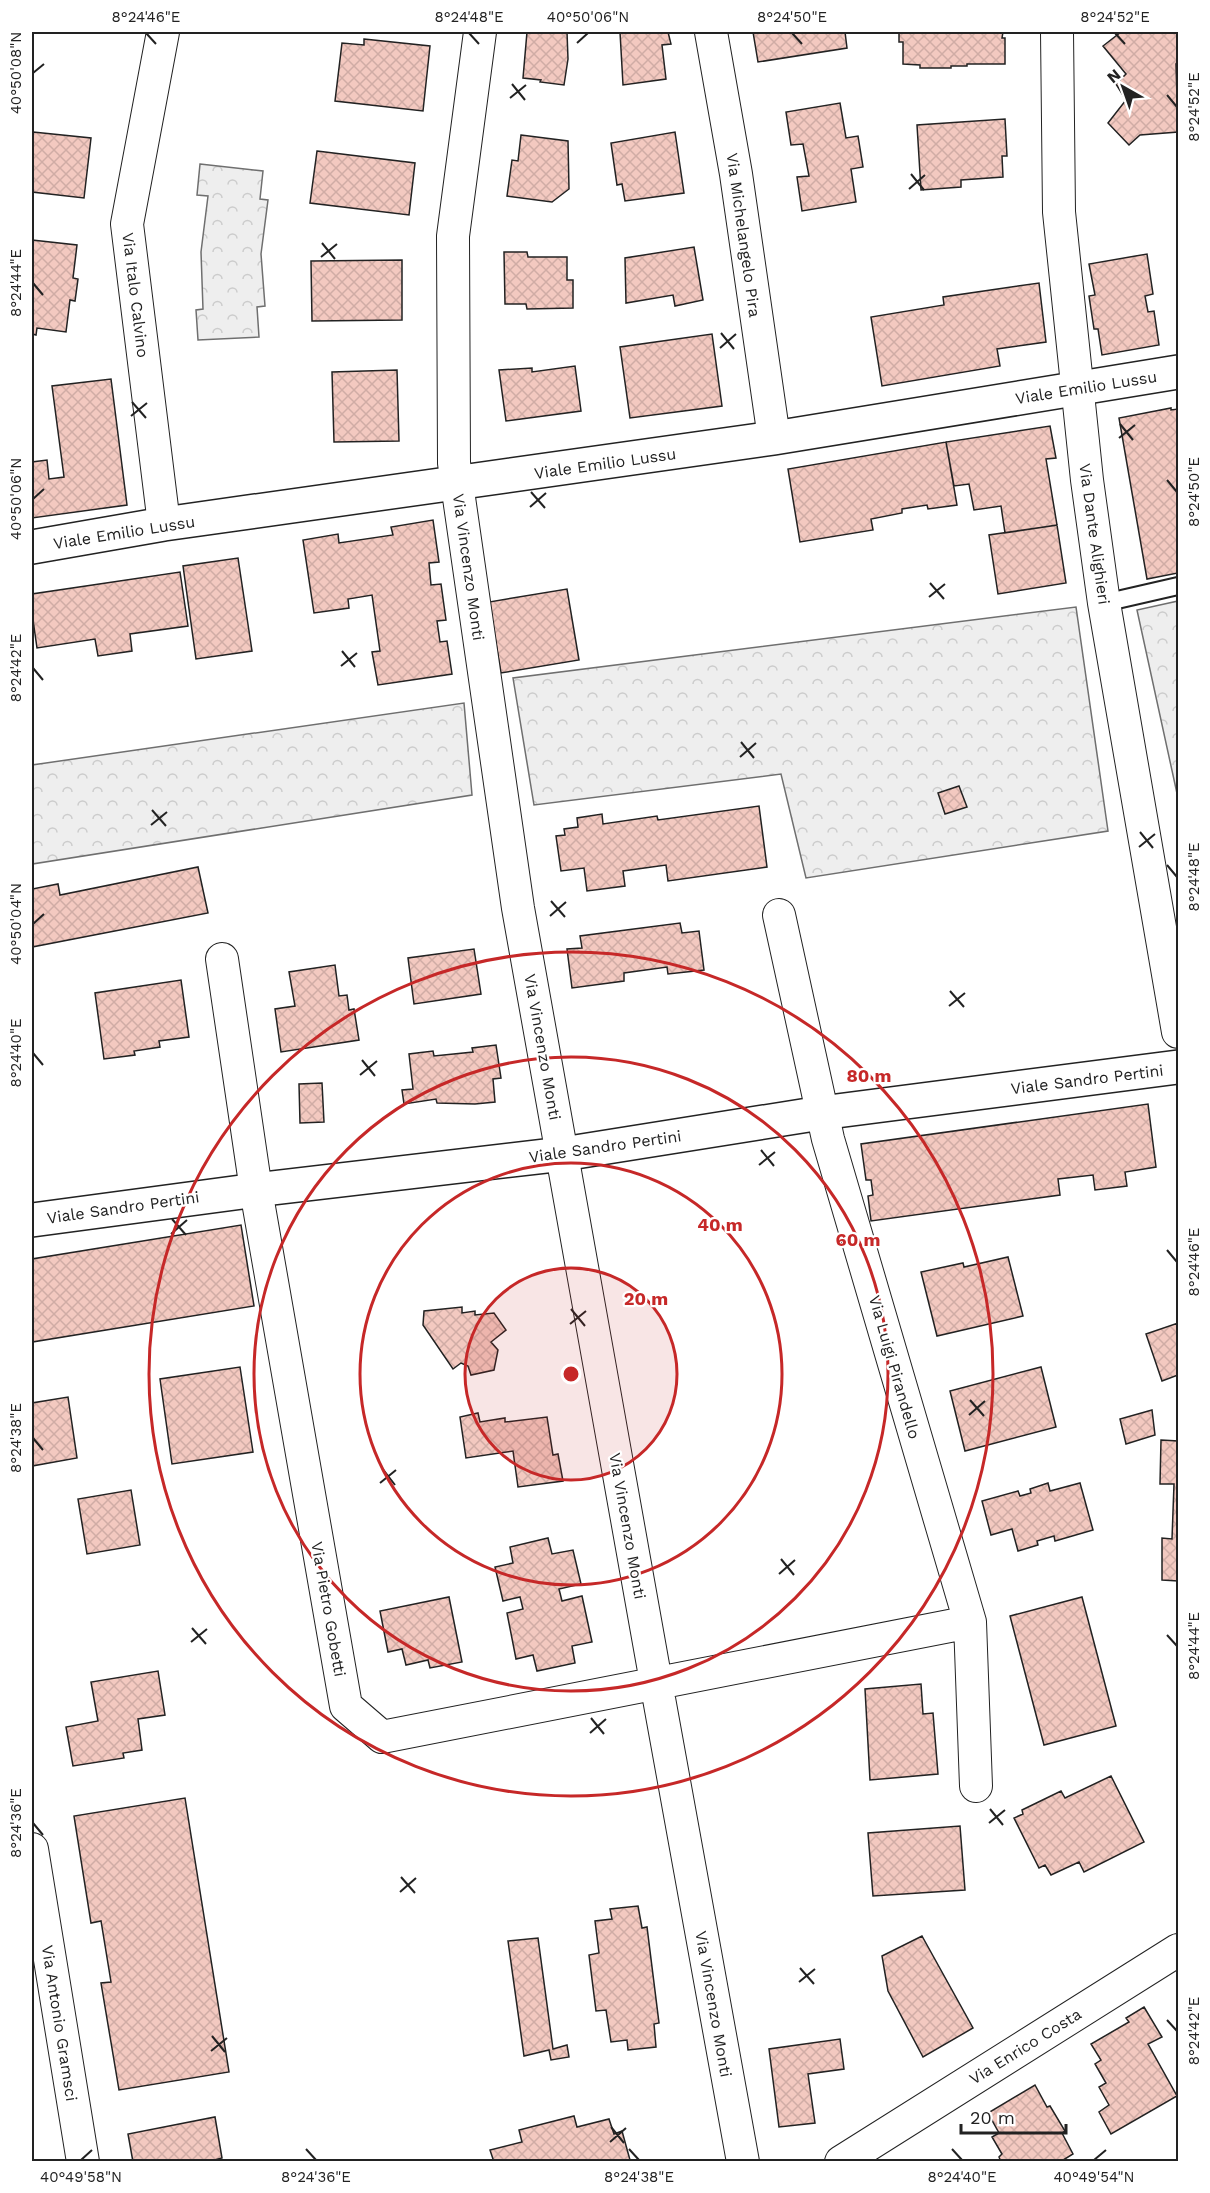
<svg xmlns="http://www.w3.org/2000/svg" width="1210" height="2193" viewBox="0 0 1210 2193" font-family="'Work Sans',sans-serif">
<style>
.park{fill:url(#park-crowns);stroke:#6f6f6f;stroke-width:1.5}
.building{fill:url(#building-cross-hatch);stroke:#222;stroke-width:1.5}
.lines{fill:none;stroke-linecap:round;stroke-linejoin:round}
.lane-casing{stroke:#222;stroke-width:20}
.street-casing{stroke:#222;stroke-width:34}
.secondary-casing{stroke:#222;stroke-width:36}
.lane{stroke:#fff;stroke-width:16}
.street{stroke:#fff;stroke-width:32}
.secondary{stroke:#fff;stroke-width:33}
.ticks{fill:none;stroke:#222;stroke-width:2}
.ring{fill:none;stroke:#c62828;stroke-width:3}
.labels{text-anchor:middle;stroke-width:4.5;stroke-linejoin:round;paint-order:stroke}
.street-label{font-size:16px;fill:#222;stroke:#fff}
.centre{fill:#c62828;stroke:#fff;stroke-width:3}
.ring-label{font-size:18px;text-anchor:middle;font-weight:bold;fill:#c62828;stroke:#fff;stroke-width:4.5;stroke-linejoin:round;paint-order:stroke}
.neatline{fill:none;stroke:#222;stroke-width:2}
.ticks-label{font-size:15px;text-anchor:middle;fill:#222}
</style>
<defs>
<pattern id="park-crowns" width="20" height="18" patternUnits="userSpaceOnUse" patternTransform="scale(1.5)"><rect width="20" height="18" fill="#eee"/><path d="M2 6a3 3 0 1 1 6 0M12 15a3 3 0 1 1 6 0" fill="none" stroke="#ccc"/></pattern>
<pattern id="building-cross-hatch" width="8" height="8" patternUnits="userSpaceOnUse" patternTransform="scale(1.5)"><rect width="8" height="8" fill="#f3c9c0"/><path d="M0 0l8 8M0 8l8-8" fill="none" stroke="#d0aca5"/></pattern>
</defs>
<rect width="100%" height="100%" fill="#fff"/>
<path class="park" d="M200 164 263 171 260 199 268 200 261 254 265 306 257 307 259 337 198 340 196 310 203 309 201 252 208 196 197 195Z
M1178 601V798L1137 610Z
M1076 607 1108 831 806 878 781 774 534 805 513 678Z
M464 703 472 795 32 864V765Z"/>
<path class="building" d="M527 32H567L568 59 564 85 540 82 541 80 523 78Z
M620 32H668L671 44 662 45 666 79 623 85Z
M753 32H845L847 48 758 62Z
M899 32H1003L1002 38H1005V64H967V66H951V68H920V65L903 64V42H899Z
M1121 32H1175L1178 35V60L1176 64 1178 132 1140 135 1129 145 1108 123 1126 100 1116 84 1126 74 1103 46Z
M364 39 430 46 423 111 335 101 342 43 364 45Z
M840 103 846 138 858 136 863 167 851 169 856 202 802 211 797 177 809 176 803 144 791 145 786 112Z
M1005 119 1007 156H1002L1003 177 961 180V187L921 190 917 125Z
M33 132 91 138 84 198 32 192Z
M675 132 684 193 625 201 622 184 617 185 611 143Z
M521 135 568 141 569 189 552 202 507 196 512 160 518 161Z
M317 151 415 163 409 215 310 203Z
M32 240 77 245 73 278 78 279 75 301 70 300 66 332 37 328 36 335 32 334Z
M694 247 703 300 675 306 673 295 626 303 625 258Z
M504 252H527L528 257H567V280H573V308L527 309 526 304H505Z
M1147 254 1153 294 1145 296 1148 312 1154 311 1159 345 1102 355 1098 329H1094L1089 296 1095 295 1089 264Z
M402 260V320L312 321 311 261Z
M1039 283 1046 342 997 349 1000 366 882 386 871 317 944 305 943 297Z
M712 334 722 406 630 418 620 347Z
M575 366 581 411 506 421 499 370 532 368V372Z
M397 370 399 441 334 442 332 372Z
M111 379 127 505 32 518V462L47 460 49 479 64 477 52 386Z
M1171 408V410L1178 409V573L1147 579 1119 418Z
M1050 426 1056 458 1046 459 1057 525 1005 533 1001 506 974 510 969 484 954 486 946 442Z
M946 442 957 505 928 509 927 505 902 509V513L871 519 873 530 800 542 788 469Z
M433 520 439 562 429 563 431 585 441 584 446 620 437 621 440 642 447 641 452 674 378 685 372 652 380 651 372 595 348 599 349 608 314 613 303 540 338 534 339 543 393 535 391 527Z
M1057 525 1066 583 998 594 989 535Z
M238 558 252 651 196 659 183 566Z
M180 572 188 626 130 634 132 651 98 656 95 639 37 648 32 613V594Z
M567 589 579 660 501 673 489 602Z
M959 786 967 807 945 814 938 793Z
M759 806 767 867 668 881 666 865 623 871 625 886 587 891 584 868 561 871 556 836 565 835 564 829 578 827 577 818 602 814 603 824 657 816 658 820Z
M198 867 208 913 32 947V889L58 884 60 895Z
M680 923 682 933 699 931 704 970 668 974 667 967 624 973V981L572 988 567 949 582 948 580 936Z
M474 949 481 994 414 1004 408 958Z
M335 965 339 996 347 995 349 1010 354 1009 359 1040 281 1052 275 1009 295 1006 289 972Z
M181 980 189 1037 159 1041 160 1047 134 1051 135 1055 104 1059 95 993Z
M496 1045 501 1078 493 1079 495 1102 475 1104 437 1103 436 1099 404 1104 402 1090 413 1089 409 1054 433 1051 434 1056 473 1052 472 1048Z
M322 1083 324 1122 300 1123 299 1084Z
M1148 1104 1156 1167 1125 1172 1127 1186 1095 1190 1093 1175 1058 1179 1060 1195 871 1221 868 1196 873 1195 871 1180H866L861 1144Z
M241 1225 254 1306 32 1342V1259Z
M1008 1257 1023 1316 937 1336 921 1272 963 1263 964 1267Z
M462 1307V1313L475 1311V1315L494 1313 506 1330 491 1342 498 1350 494 1370 471 1375 468 1366 461 1363 453 1369 423 1325 424 1311Z
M1178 1323V1375L1162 1381 1146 1334Z
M240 1367 253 1452 172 1464 160 1379Z
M1041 1367 1056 1427 965 1451 950 1391Z
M68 1397 77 1458 32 1466V1403Z
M1152 1410 1155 1435 1126 1444 1120 1419Z
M478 1413 480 1422 505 1418V1422L547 1417 553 1455 558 1454 563 1481 518 1487 513 1451 466 1458 460 1417Z
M1161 1440 1178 1441V1581L1162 1580V1538L1172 1539 1174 1484H1160Z
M1048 1483 1050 1491 1080 1483 1093 1530 1055 1541 1054 1536 1037 1541 1038 1545 1018 1551 1012 1529 991 1535 982 1501 1018 1491 1020 1496 1031 1493 1030 1489Z
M131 1490 140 1545 87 1554 78 1499Z
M548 1538 552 1554 573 1550 581 1584 559 1589 562 1601 582 1596 592 1642 572 1646 575 1663 537 1671 533 1655 516 1659 507 1613 523 1609 520 1597 503 1601 495 1567 513 1563 510 1547Z
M449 1597 462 1662 430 1668 428 1660 406 1665 402 1649 388 1652 380 1611Z
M1082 1597 1116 1726 1044 1745 1010 1616Z
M158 1671 165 1715 138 1719 142 1750 123 1753 124 1758 73 1766 66 1727 98 1721 91 1682Z
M921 1684 923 1714 933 1713 938 1774 870 1780 865 1689Z
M1111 1776 1144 1842 1084 1872 1079 1862 1051 1875 1045 1865 1039 1868 1014 1818 1023 1814 1022 1810 1061 1791 1065 1798Z
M185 1798 229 2072 119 2090 101 1983 111 1982 101 1921 91 1923 74 1816Z
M960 1826 965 1890 873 1896 868 1833Z
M638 1906 642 1928 647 1927 659 2023 654 2024 656 2047 628 2050 627 2040 611 2042 606 2010 596 2011 589 1955 599 1953 595 1921 612 1919 610 1909Z
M922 1936 973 2028 923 2057 888 1991 882 1956Z
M538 1938 553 2049 567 2045 569 2057 551 2060 549 2050 524 2056 508 1941Z
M1144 2007 1162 2037 1148 2044 1177 2096 1111 2134 1099 2112 1109 2105 1099 2087 1106 2083 1095 2064 1101 2060 1091 2044 1129 2022 1126 2018Z
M840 2039 844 2069 808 2074 815 2123 779 2127 769 2049Z
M1035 2085 1047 2107 1050 2106 1065 2131 1062 2133 1073 2154 1060 2162H1001L999 2157 1002 2154 992 2137 999 2133 988 2113Z
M574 2116 577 2127 609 2119 614 2134 622 2131 630 2160 494 2162 490 2150 522 2142 519 2130Z
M215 2117 222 2158 207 2162H133L128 2134Z"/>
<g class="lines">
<defs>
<path id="lane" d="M1104 603 1178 586"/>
<path id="street" d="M163 32 127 224 164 524
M480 32 453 236 454 463 518 908 656 1682 743 2162
M711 32 736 174 774 438
M1057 32 1059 212 1087 480 1104 603 1178 1032
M222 959 256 1190 346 1706 382 1737 970 1622 828 1139 779 915
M970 1622 976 1786
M32 1849 83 2162
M841 2162 1178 1950"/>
<path id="secondary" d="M32 547 164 524 774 438 1178 372
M32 1220 256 1190 563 1154 821 1113 1178 1067"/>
</defs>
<use href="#lane" class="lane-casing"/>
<use href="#street" class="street-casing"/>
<use href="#secondary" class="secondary-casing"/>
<use href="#lane" class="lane"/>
<use href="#street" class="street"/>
<use href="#secondary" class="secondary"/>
</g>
<path class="ticks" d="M146 33 156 44M469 33 479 44M792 33 802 44M1115 33 1125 44M577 43 588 33M33 73 44 64M512 84 525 100M1167 95 1177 107M510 98 526 85M911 174 924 190M909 189 925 175M322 243 335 259M321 257 337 244M33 283 43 295M721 333 734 349M720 348 736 334M132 402 146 418M131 416 147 403M1120 424 1133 440M1119 438 1135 425M1167 480 1177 492M531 492 545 508M33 499 44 489M530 507 546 493M930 583 944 599M929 597 945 584M342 651 355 667M341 666 357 653M33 668 43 680M741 742 754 758M740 757 756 743M152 810 166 826M151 825 167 812M1140 832 1153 848M1139 847 1155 834M1167 865 1177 877M551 901 565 917M550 916 566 902M33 924 44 914M950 991 964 1007M949 1006 965 993M33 1053 43 1065M362 1060 375 1076M360 1075 377 1061M761 1150 774 1166M759 1165 775 1152M172 1219 186 1235M171 1234 187 1220M1167 1250 1177 1262M571 1309 585 1326M570 1324 586 1311M970 1400 984 1416M969 1415 985 1401M33 1438 43 1450M382 1468 395 1485M380 1483 396 1470M781 1559 794 1575M779 1574 795 1560M192 1628 206 1644M1167 1635 1177 1646M191 1642 207 1629M591 1718 604 1734M590 1733 606 1719M990 1809 1003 1825M33 1823 43 1835M989 1823 1005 1810M401 1877 415 1893M400 1892 416 1878M800 1968 814 1984M799 1982 815 1969M1167 2020 1177 2031M212 2036 225 2052M211 2051 227 2038M611 2127 624 2143M610 2142 626 2128M306 2149 316 2160M629 2149 639 2160M952 2149 962 2160M81 2160 92 2150M1094 2160 1106 2150"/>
<circle cx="571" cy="1374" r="106" fill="#c62828" fill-opacity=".12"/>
<g class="ring">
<circle cx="571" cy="1374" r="106"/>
<circle cx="571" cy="1374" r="211"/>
<circle cx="571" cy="1374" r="317"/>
<circle cx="571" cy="1374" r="422"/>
</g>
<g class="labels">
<g class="street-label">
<text transform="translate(744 235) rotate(82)" y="6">Via Michelangelo Pira</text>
<text transform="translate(136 295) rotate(83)" y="6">Via Italo Calvino</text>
<text transform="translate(1086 387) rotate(-9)" y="6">Viale Emilio Lussu</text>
<text transform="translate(605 463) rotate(-8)" y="6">Viale Emilio Lussu</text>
<text transform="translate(124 532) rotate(-9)" y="6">Viale Emilio Lussu</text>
<text transform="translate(1095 534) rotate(82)" y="6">Via Dante Alighieri</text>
<text transform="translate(469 567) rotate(82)" y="6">Via Vincenzo Monti</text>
<text transform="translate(543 1047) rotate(80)" y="6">Via Vincenzo Monti</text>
<text transform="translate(1087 1079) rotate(-7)" y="6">Viale Sandro Pertini</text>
<text transform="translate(605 1146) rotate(-8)" y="6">Viale Sandro Pertini</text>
<text transform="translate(123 1207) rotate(-8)" y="6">Viale Sandro Pertini</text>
<text transform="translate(895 1367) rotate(74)" y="6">Via Luigi Pirandello</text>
<text transform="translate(628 1526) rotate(80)" y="6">Via Vincenzo Monti</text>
<text transform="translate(329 1609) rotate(80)" y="6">Via Pietro Gobetti</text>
<text transform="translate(714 2004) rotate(80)" y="6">Via Vincenzo Monti</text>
<text transform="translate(60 2023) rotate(81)" y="6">Via Antonio Gramsci</text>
<text transform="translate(1025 2046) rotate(-32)" y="6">Via Enrico Costa</text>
</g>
</g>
<circle cx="571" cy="1374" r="9" class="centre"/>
<g class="ring-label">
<text x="869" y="1082">80 m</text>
<text x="720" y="1231">40 m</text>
<text x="858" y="1246">60 m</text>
<text x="646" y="1305">20 m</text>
</g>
<rect width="1210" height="2193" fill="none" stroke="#ffffff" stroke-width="66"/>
<g transform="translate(1123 87) rotate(320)" stroke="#ffffff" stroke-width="4.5" paint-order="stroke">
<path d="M0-4.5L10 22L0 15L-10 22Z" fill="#222222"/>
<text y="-9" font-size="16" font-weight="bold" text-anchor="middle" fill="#222222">N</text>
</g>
<path d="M961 2124v9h105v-9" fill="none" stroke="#222222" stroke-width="3"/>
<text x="970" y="2124" font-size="18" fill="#222222" stroke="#ffffff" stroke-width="4.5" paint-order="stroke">20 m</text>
<rect x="33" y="33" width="1144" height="2127" class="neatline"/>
<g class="ticks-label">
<text x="146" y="22">8°24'46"E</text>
<text x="469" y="22">8°24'48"E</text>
<text x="588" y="22">40°50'06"N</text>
<text x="792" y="22">8°24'50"E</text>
<text x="1115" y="22">8°24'52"E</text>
<text transform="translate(16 73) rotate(-90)" y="5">40°50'08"N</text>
<text transform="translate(1194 107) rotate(-90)" y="5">8°24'52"E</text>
<text transform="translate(16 283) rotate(-90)" y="5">8°24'44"E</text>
<text transform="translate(1194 492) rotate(-90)" y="5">8°24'50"E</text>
<text transform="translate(16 499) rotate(-90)" y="5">40°50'06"N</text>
<text transform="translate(16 668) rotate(-90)" y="5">8°24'42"E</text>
<text transform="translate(1194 877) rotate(-90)" y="5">8°24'48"E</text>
<text transform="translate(16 924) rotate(-90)" y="5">40°50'04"N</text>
<text transform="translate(16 1053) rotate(-90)" y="5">8°24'40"E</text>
<text transform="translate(1194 1262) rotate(-90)" y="5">8°24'46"E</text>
<text transform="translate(16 1438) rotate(-90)" y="5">8°24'38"E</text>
<text transform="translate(1194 1646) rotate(-90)" y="5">8°24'44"E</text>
<text transform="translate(16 1823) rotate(-90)" y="5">8°24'36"E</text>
<text transform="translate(1194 2031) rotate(-90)" y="5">8°24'42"E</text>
<text x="81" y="2182">40°49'58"N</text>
<text x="316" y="2182">8°24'36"E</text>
<text x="639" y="2182">8°24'38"E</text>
<text x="962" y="2182">8°24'40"E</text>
<text x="1094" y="2182">40°49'54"N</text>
</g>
</svg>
